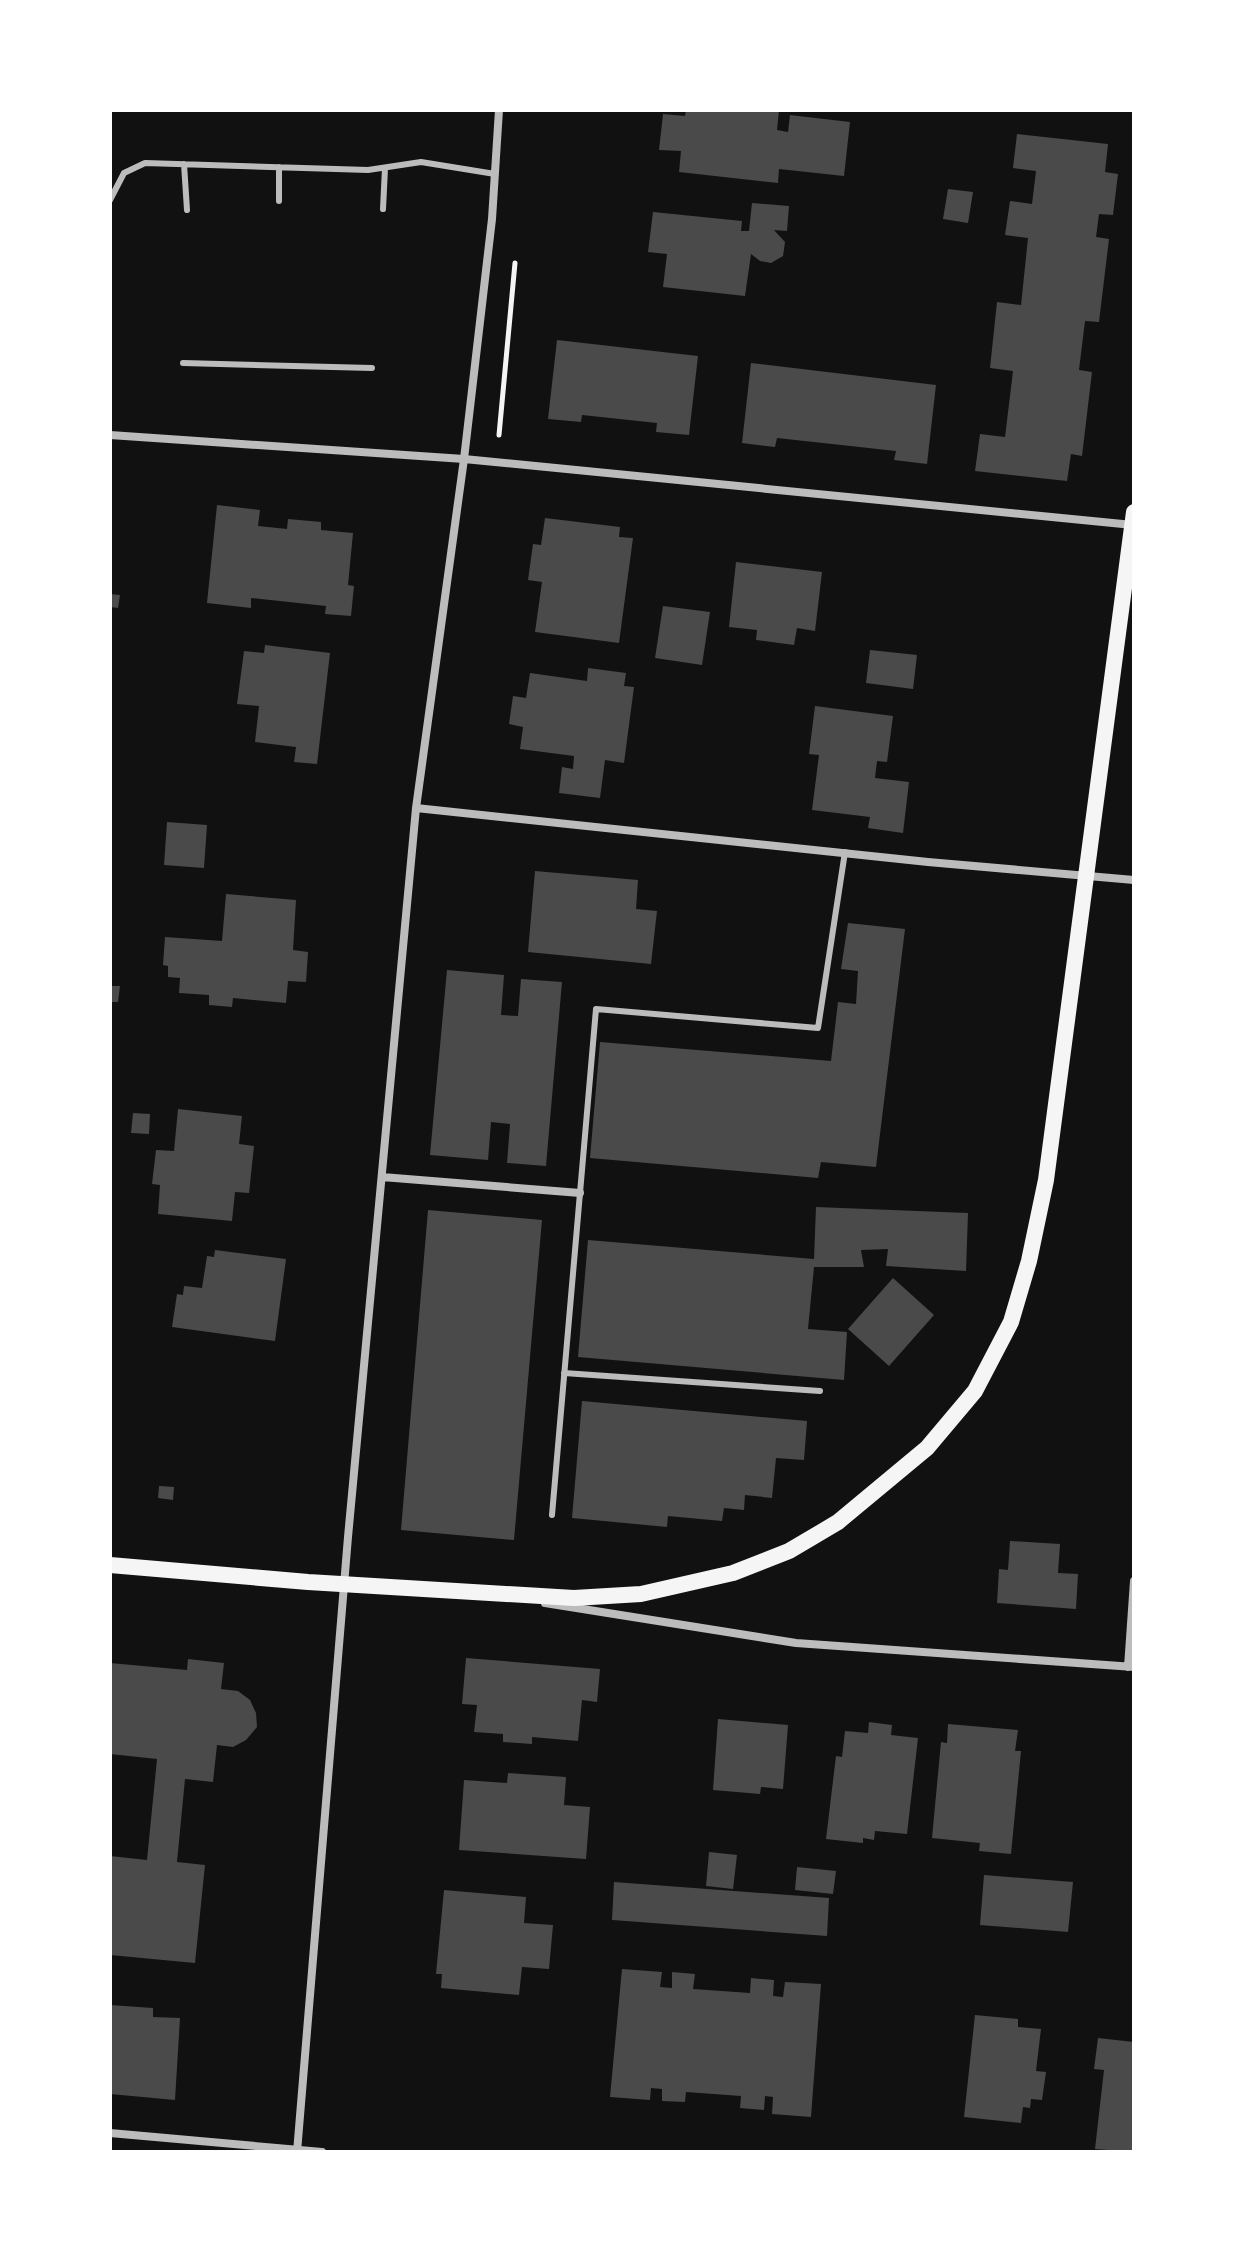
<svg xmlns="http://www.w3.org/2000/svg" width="1244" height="2262" viewBox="0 0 1244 2262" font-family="'Sofia Sans Condensed',sans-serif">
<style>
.building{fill:#4a4a4a}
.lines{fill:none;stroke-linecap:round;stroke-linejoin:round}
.path{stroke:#f5f5f5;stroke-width:5}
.service{stroke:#bcbcbc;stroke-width:6}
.minor{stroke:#bcbcbc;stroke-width:8}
.secondary{stroke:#f5f5f5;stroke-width:16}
</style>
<rect width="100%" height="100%" fill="#111"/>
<path class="building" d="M686 110H779L777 130 788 132 790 115 850 122 844 176 779 169 778 183 679 172 681 151 659 150 663 114 685 116Z
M1017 134 1108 144 1105 172 1118 174 1113 215 1099 214 1096 237 1109 239 1099 322 1085 321 1079 370 1092 372 1082 456 1071 454 1067 481 975 471 980 434 1005 437 1013 371 990 368 997 302 1021 305 1028 238 1005 235 1010 201 1032 204 1036 171 1013 168Z
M948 189 973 192 968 223 943 219Z
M752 203 789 206 787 231 774 230 785 242 783 256 771 263 760 261 751 254 745 296 663 287 667 254 648 252 653 212 742 221 741 231H749Z
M557 340 698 356 689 435 656 432 657 423 582 415 581 422 548 419Z
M751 363 936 385 927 464 894 460 896 451 777 438 775 447 742 443Z
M217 505 260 510 258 526 287 529 288 519 321 522V530L353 533 348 585 354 586 351 616 325 614 326 606 251 598V608L207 603Z
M545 518 620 527 619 537 633 538 619 643 535 632 542 582 528 580 533 544 541 545Z
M736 562 822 572 815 631 797 628 794 645 756 640 757 630 729 627Z
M110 594 120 595 118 608 110 607Z
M663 606 710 612 702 665 655 658Z
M265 645 330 653 317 764 294 762 296 747 255 742 259 706 237 704 244 651 264 653Z
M870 650 917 655 913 689 866 683Z
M588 668 626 673 624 686 634 687 624 763 605 760 600 798 559 793 562 767 573 769 574 756 520 749 523 727 509 724 513 696 526 698 530 673 587 681Z
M815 706 893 716 887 762 877 761 875 778 909 782 903 833 868 828 870 817 812 810 819 755 809 754Z
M167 822 207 825 204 868 164 865Z
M535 871 638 880 636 909 657 911 651 964 528 952Z
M226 894 296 900 293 950 308 952 306 982 288 981 286 1003 233 998 232 1007 209 1005V995L179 993 180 978 168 977V966L163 965 165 937 222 941Z
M848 923 905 929 876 1167 821 1162 818 1178 590 1158 600 1042 831 1061 838 1002 856 1004 858 971 841 969Z
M447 970 504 975 501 1015 518 1016 521 979 562 982 546 1166 507 1163 510 1124 491 1122 488 1160 430 1155Z
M110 986H120L118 1002H110Z
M178 1109 242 1116 239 1144 254 1146 249 1193 235 1192 232 1221 158 1214 160 1185 152 1184 156 1150 174 1151Z
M133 1113 150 1114 149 1134 131 1133Z
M816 1207 968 1213 966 1271 886 1266 888 1249 861 1250 864 1267H814L808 1329 847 1332 844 1380 578 1357 588 1240 814 1259Z
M428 1210 542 1220 514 1540 401 1530Z
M215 1250 286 1259 275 1341 172 1327 177 1294 183 1295 184 1286 202 1288 207 1256 214 1257Z
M893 1278 934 1315 889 1366 848 1329Z
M582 1401 807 1421 804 1460 776 1458 772 1498 745 1495 744 1510 724 1508 722 1521 668 1516 667 1527 572 1518Z
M159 1486 174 1487 173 1500 158 1498Z
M1010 1541 1060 1544 1058 1573 1078 1574 1076 1609 997 1603 999 1569 1008 1570Z
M466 1658 600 1669 597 1702 582 1700 578 1741 532 1737V1744L503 1742V1734L474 1732 477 1705 462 1704Z
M188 1659 224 1663 221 1689 238 1691 250 1700 256 1713 257 1727 246 1740 233 1747 217 1745 213 1782 185 1779 177 1862 205 1865 195 1963 110 1955V1856L147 1860 157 1759 110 1754V1663L187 1670Z
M718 1719 788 1725 783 1789 761 1787 760 1794 713 1790Z
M869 1722 892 1725 891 1735 918 1738 907 1834 875 1831 874 1840 863 1838V1843L826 1839 836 1756 842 1757 845 1731 868 1733Z
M948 1724 1018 1730 1015 1751H1021L1011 1854 979 1851 980 1843 932 1838 941 1742 947 1743Z
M508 1773 566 1777 564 1805 590 1807 586 1859 459 1850 464 1780 507 1783Z
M709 1852 737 1855 733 1889 706 1886Z
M797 1867 836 1871 833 1894 795 1890Z
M984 1875 1073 1882 1068 1932 980 1925Z
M614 1882 829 1898 827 1936 612 1920Z
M444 1890 526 1897 524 1923 553 1925 549 1969 522 1967 519 1995 441 1988 442 1974H436Z
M622 1969 662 1972 660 1987 672 1988V1972L695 1974 693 1989 750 1993 751 1978 774 1980 773 1996 783 1997 785 1982 821 1984 811 2117 772 2114 773 2097 765 2096 764 2110 740 2108 741 2096 686 2092 685 2102 662 2101V2089L651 2088 650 2100 610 2097Z
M110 2005 153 2008V2017L180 2018 175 2100 110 2094Z
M975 2015 1018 2019V2027L1041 2029 1036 2071 1046 2072 1042 2100 1031 2099 1030 2108 1023 2107 1021 2123 964 2117Z
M1098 2038 1134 2042V2152L1095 2149 1104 2070 1094 2069Z"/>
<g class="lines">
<path class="path" d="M499 435 515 263"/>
<path class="service" d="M184 164 187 210
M110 200 124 173 145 163 368 170 421 162 495 174
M279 201V167
M383 209 385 168
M183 363 372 368
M564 1373 820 1391
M552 1515 596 1009 818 1028 845 852"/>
<path class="minor" d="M110 435 464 459 1133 525
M416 808 928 862 1134 880
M382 1177 580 1193
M545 1603 796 1643 1134 1667
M1128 1667 1134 1581
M110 2133 322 2152
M297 2152 348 1537 416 808 464 459 492 219 499 110"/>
<path class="secondary" d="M110 1565 308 1582 574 1598 641 1594 733 1573 789 1551 838 1522 927 1448 975 1391 1011 1322 1029 1261 1046 1180 1134 512"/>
</g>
<rect width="1244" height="2262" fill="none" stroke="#ffffff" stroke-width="224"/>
</svg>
